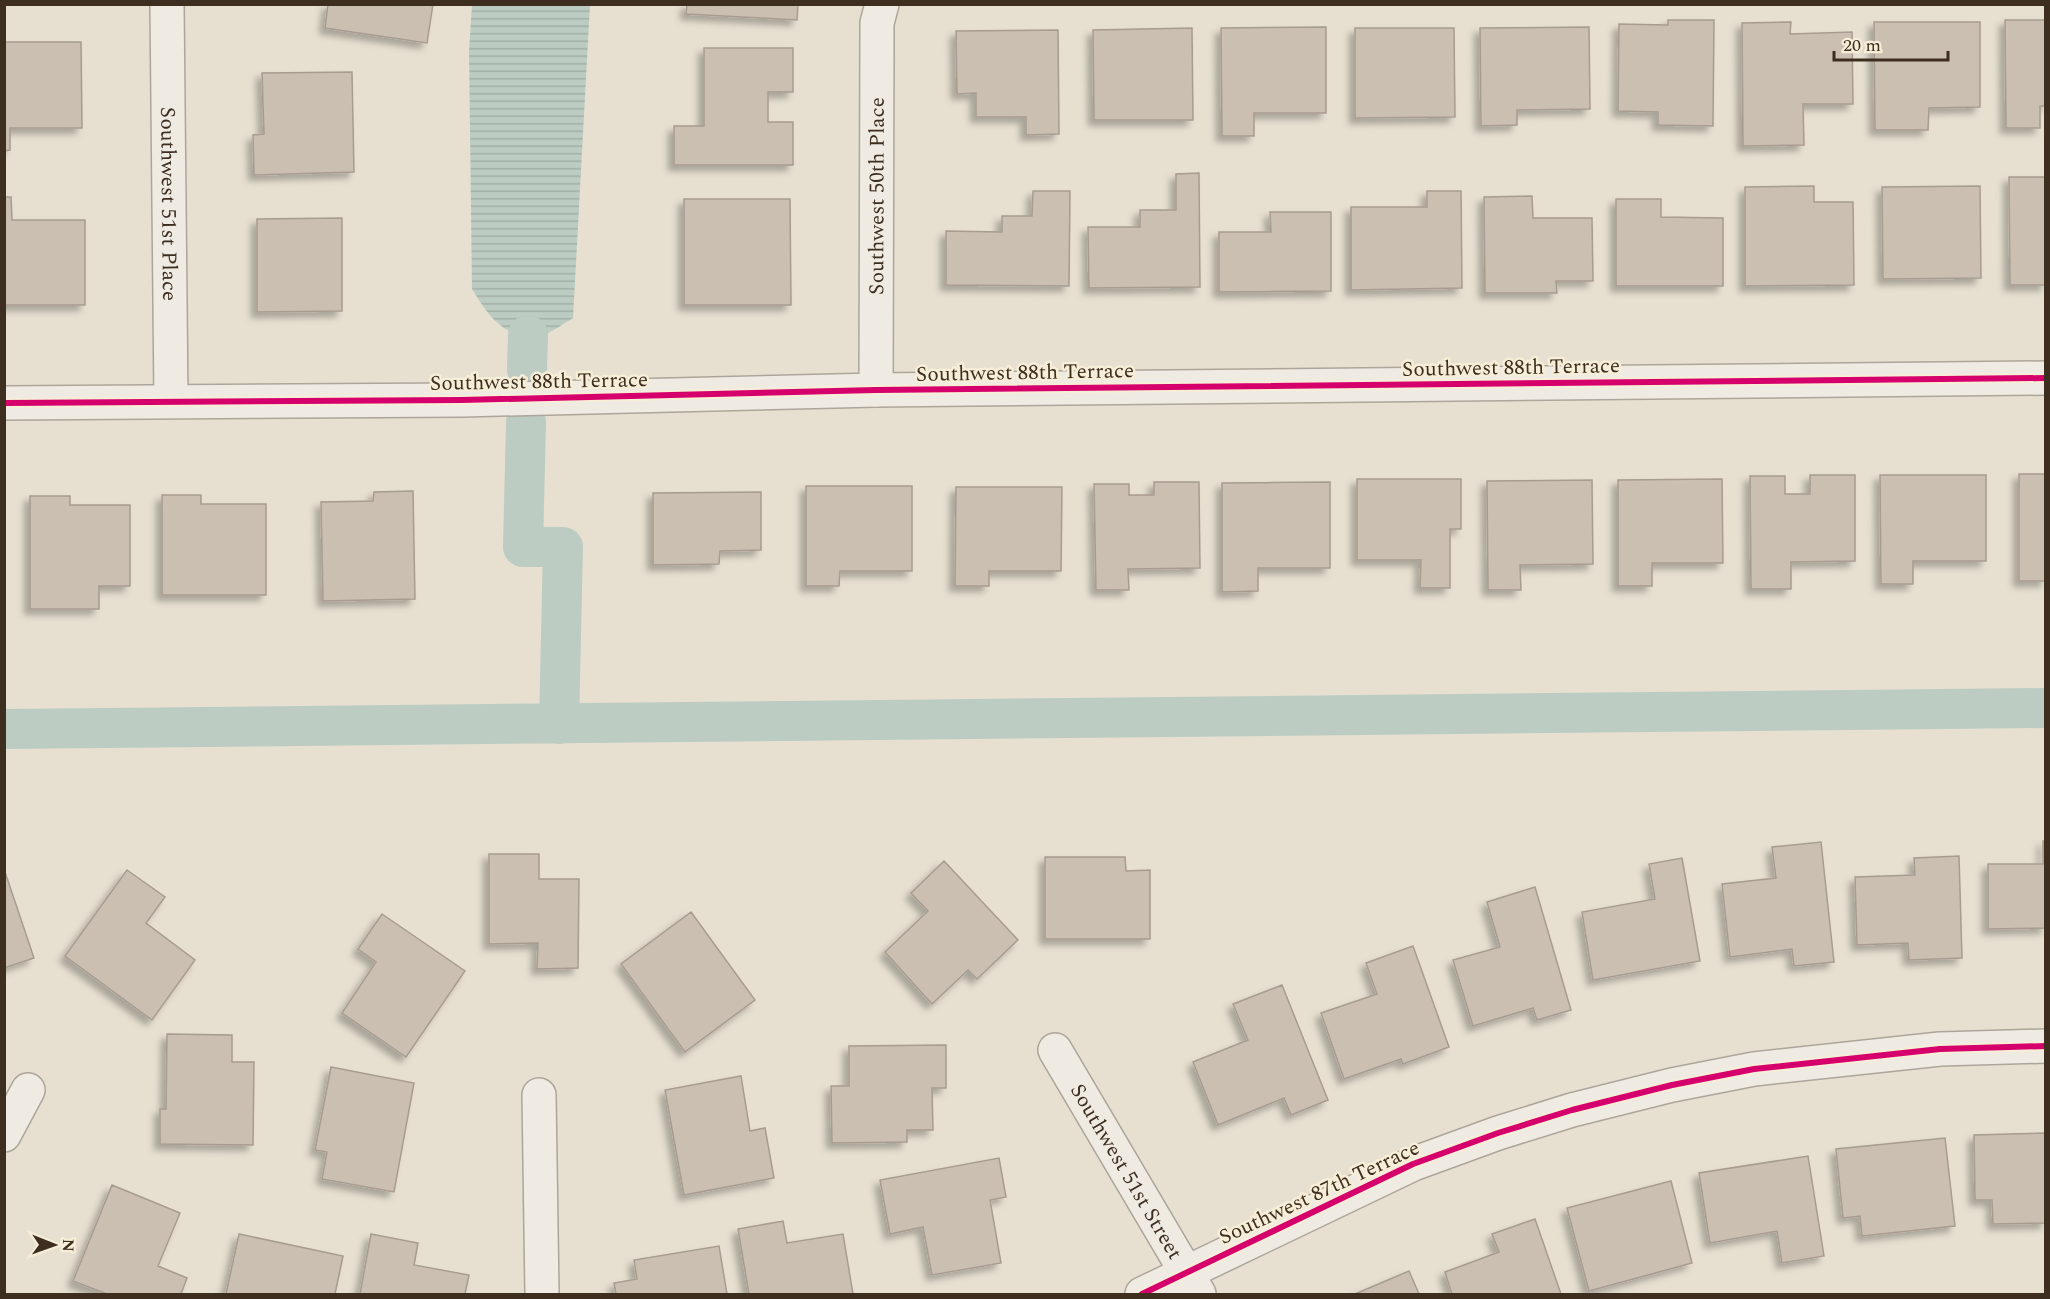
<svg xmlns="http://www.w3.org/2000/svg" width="2050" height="1299" viewBox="0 0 2050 1299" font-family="Spectral,serif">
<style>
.water{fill:url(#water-rules)}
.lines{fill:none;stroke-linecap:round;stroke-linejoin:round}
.canal{stroke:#bcccc2;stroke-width:40}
.building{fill:#cbbfb2;stroke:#a89c90;stroke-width:1.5;filter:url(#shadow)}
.minor-casing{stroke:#ada599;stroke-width:36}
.minor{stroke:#efebe3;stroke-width:33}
.cycleway-casing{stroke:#f7eed8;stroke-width:10}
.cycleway{stroke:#d6006c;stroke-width:6}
.labels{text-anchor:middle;stroke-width:5;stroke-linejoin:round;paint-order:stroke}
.street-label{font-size:21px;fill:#3d2e20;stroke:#f7eed8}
</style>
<defs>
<pattern id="water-rules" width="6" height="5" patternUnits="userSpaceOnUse" patternTransform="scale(1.5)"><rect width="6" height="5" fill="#bcccc2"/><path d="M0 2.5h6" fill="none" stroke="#a2b0a6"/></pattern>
<filter id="shadow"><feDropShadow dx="-5.5" dy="5.5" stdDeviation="3" flood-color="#0004"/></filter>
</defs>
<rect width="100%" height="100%" fill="#e7e0d1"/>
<path class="water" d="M472 5H590L573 318C563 324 550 334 539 336 505 341 487 314 472 289L469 51Z"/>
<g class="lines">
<path class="canal" d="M527 369 528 335
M526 422 523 547H563L559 724
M4 729 2046 708"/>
</g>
<path class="building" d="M328 4H433L427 43 325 28Z
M687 4H798L797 20 686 14Z
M1668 20H1714L1713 126 1658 125V112L1618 111 1619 24 1668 25Z
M2005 20H2046V106H2040V128H2006Z
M1791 22 1790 34 1852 32 1853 104H1803L1804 145 1743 146 1742 23Z
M1874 22H1980V107L1929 108 1928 130H1875Z
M1326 27V113H1254V136H1222L1221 28Z
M1589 27 1590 109 1517 110V125L1481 126 1480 28Z
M1192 28 1193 120H1094L1093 30Z
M1355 28H1454L1455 117 1355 118Z
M1058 30 1059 134 1026 135V117H976V93L957 94 956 31Z
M4 42H81L82 128H10V150L4 151Z
M704 48H793V92H768V122H793V165H674V126H704Z
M352 72 354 172 254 175 253 135 264 134 262 73Z
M1199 173 1200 287 1089 288 1088 227H1140V210H1176V174Z
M2009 177H2046V285H2010Z
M1814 186V202H1853L1854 285 1745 286V187Z
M1980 186 1981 278 1883 279 1882 187Z
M1033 191H1070L1069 286 946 285V231L1002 232V216H1032Z
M1427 191H1461L1462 288 1351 290V207H1427Z
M1532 196 1533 218H1592L1593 281H1556L1557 293H1485L1484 197Z
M4 197H11L12 220H85V305H4Z
M684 199H790L791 305H684Z
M1616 199H1661V217L1723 218V286H1616Z
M1270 212H1331V291L1219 292V232H1271Z
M342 218V311L257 312V219Z
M2019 474H2046V581H2019Z
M1810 475H1855V561L1791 562V589H1751L1750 476H1785V494H1810Z
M1880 475H1986V561H1913V584H1881Z
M1357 479H1461V529H1450V588H1420L1421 560H1357Z
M1722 479 1723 563H1652V586H1618V480Z
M1592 480 1593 564 1520 565 1521 590H1488L1487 481Z
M1154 482H1199L1200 568 1128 569 1129 590H1096L1094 484H1129V495H1154Z
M1330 482V568H1258V591L1222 592V483Z
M806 486H912V571H840L839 586H806Z
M956 487H1062L1061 571H989V586H955Z
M413 491 415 599 323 601 321 502 373 501 374 492Z
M761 492V550L720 551 719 564 653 565V493Z
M162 495H201V504H266V595H162Z
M30 496H70V505H130V586H99V609H30Z
M2043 841H2046V928L1988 929V864H2043Z
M1821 842 1834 962 1794 966 1792 949 1730 957 1722 884 1776 878 1772 847Z
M489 854H539V879H579L578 968 537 969 538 943 489 944Z
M1959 856 1962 958 1909 960 1908 943 1857 945 1855 877 1915 875 1914 858Z
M1045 857H1125L1126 871 1150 870V939H1045Z
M1682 858 1700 961 1593 980 1582 912 1655 899 1649 864Z
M944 861 1018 940 977 979 968 970 932 1004 885 952 928 911 911 893Z
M4 869 34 958 4 968Z
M127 870 165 897 146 923 195 960 152 1020 65 956Z
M1535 887 1571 1010 1537 1020 1533 1008 1473 1026 1453 960 1500 947 1487 902Z
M691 912 755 1000 685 1052 621 964Z
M382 914 465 971 406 1057 342 1013 376 962 358 949Z
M1413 946 1449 1047 1403 1064 1401 1059 1344 1079 1321 1013 1377 994 1366 963Z
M1282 985 1328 1100 1291 1115 1284 1098 1218 1125 1193 1062 1248 1040 1233 1004Z
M167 1034 232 1035V1062H254L253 1145 160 1144V1109H166Z
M946 1045V1088H932L933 1130H907V1142L832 1143 831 1086H849V1046Z
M331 1067 414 1083 394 1192 322 1179 327 1152 315 1150Z
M741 1076 750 1131 765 1128 774 1178 684 1195 665 1090Z
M2046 1133V1223L1993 1224 1992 1200H1975L1974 1135Z
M1945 1138 1955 1226 1862 1236 1860 1216 1843 1218 1836 1149Z
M1808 1156 1824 1256 1782 1263 1777 1231 1710 1243 1699 1173Z
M999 1158 1006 1197 990 1200 1001 1263 932 1275 923 1227 890 1234 880 1180Z
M1671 1181 1692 1263 1589 1291 1567 1208Z
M112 1185 180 1213 158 1266 187 1278 181 1294H107L73 1281Z
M1535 1219 1561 1294H1452L1445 1272 1499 1252 1492 1234Z
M783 1221 787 1243 843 1234 853 1294H749L738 1229Z
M239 1234 343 1256 335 1294H226Z
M371 1234 418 1243 414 1265 469 1275 465 1294H360Z
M719 1246 727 1294H616L614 1283 637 1279 634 1260Z
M1409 1271 1419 1294H1355Z"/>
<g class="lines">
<defs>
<g id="minor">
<path id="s1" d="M167 4 171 401"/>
<path id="s2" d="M876 390 877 23 882 4"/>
<path d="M4 403 462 400 876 390 2046 378"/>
<path id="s3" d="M1055 1050 1199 1294"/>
<path d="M539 1095 542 1294"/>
<path d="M4 1135 28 1090"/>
<path d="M1142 1294 1413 1164 1498 1133 1572 1110 1672 1085 1754 1069 1940 1049 2046 1046"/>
</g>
</defs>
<use href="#minor" class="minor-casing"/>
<use href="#minor" class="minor"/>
<defs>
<path id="cycleway" d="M4 403 462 400 876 390 2046 378
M1142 1294 1413 1164 1498 1133 1572 1110 1672 1085 1754 1069 1940 1049 2046 1046"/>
</defs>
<use href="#cycleway" class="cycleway-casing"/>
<use href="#cycleway" class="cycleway"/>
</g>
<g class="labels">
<g class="street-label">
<text dy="7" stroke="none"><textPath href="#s2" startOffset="194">Southwest 50th Place</textPath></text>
<text dy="7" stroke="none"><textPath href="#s1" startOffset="200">Southwest 51st Place</textPath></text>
<text transform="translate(1511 367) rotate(-1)" y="7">Southwest 88th Terrace</text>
<text transform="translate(1025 372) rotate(-1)" y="7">Southwest 88th Terrace</text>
<text transform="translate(539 381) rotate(-1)" y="7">Southwest 88th Terrace</text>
<text dy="7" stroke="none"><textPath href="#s3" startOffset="141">Southwest 51st Street</textPath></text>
<text transform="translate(1319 1192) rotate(-25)" y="7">Southwest 87th Terrace</text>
</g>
</g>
<rect width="2050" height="1299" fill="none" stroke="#3d2e20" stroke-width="12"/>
<g transform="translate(54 1245) rotate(91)" stroke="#f7eed8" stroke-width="4.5" paint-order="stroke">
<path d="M0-4.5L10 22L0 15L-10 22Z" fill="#3d2e20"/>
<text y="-9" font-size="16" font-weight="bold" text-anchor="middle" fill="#3d2e20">N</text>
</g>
<path d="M1834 51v9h114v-9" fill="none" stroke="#3d2e20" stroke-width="3"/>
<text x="1843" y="51" font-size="18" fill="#3d2e20" stroke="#f7eed8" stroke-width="4.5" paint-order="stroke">20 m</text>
</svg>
